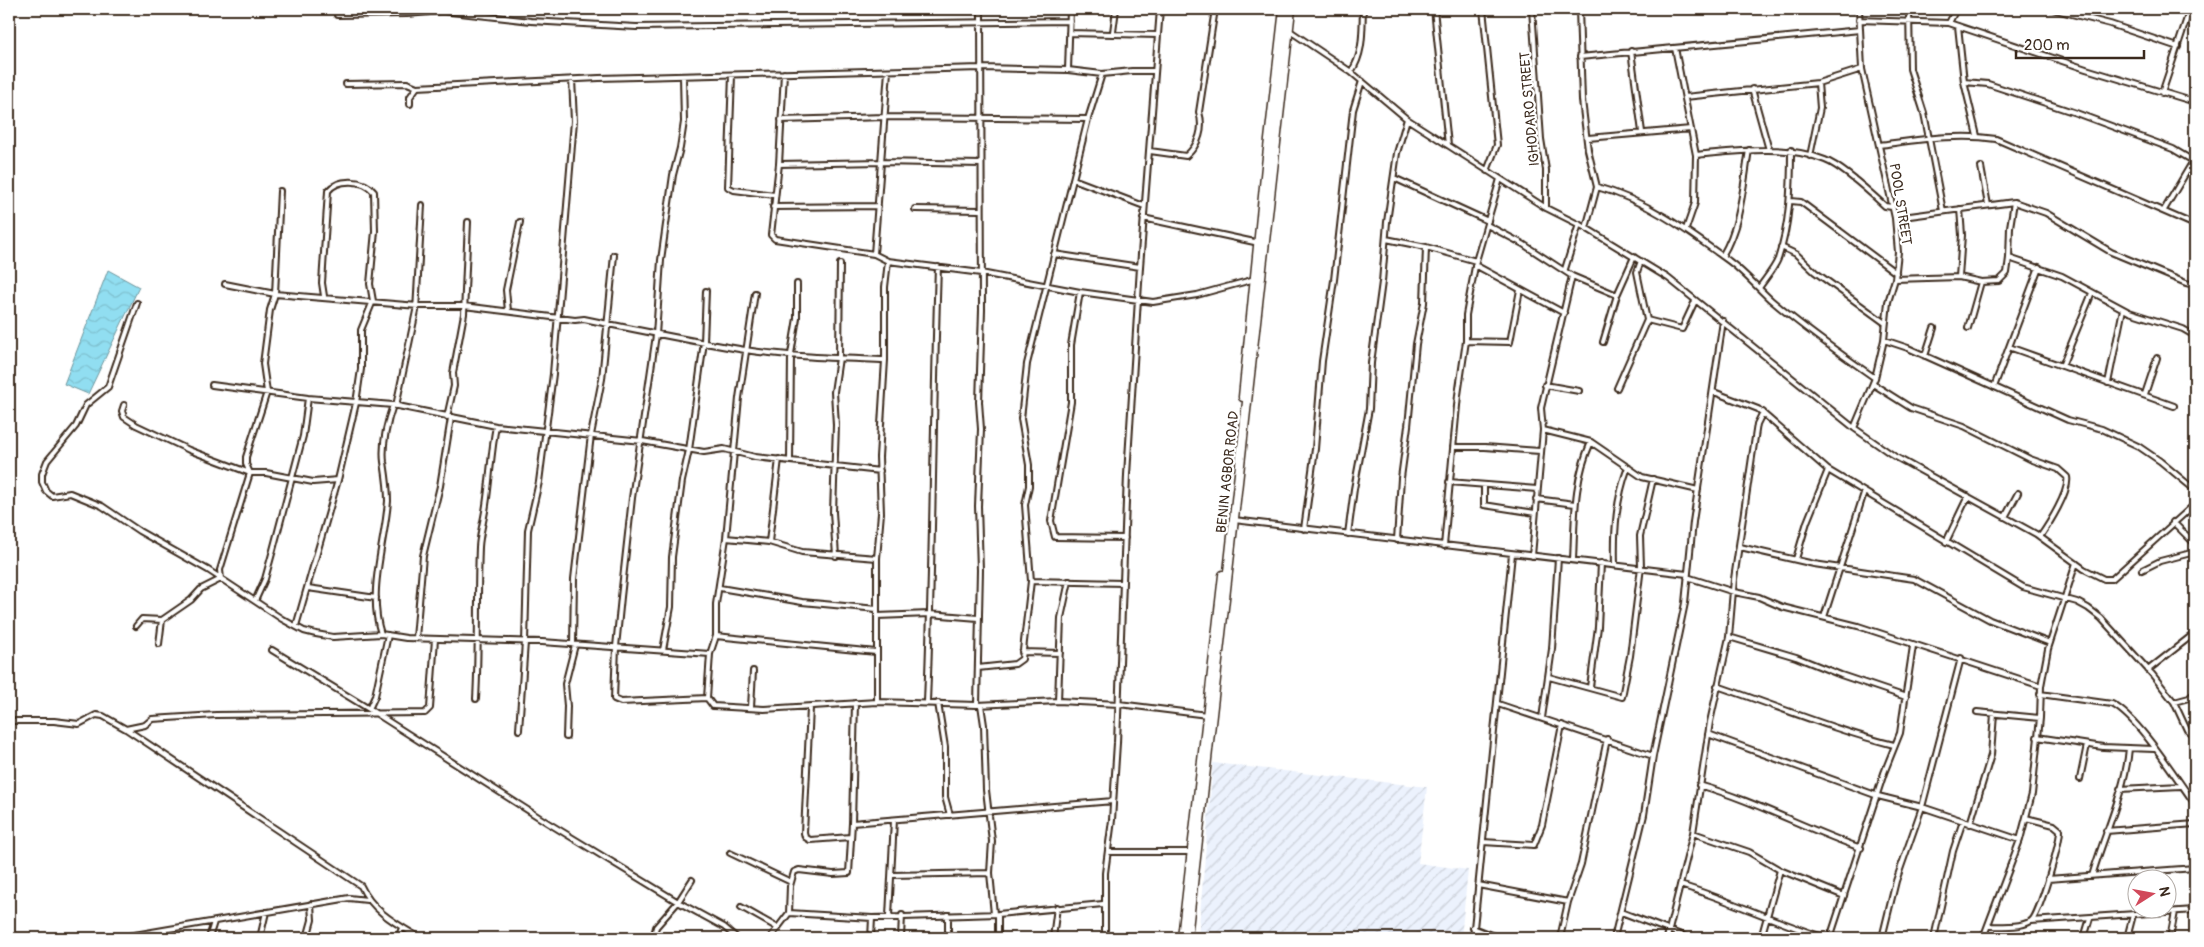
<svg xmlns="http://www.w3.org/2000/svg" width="2204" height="947" viewBox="0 0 2204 947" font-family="Pangolin,sans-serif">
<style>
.industrial{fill:url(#industrial-furrows)}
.water{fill:url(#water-waves);stroke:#6f969d}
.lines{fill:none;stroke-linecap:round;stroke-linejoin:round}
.street-casing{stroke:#3b2a1e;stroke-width:8}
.highway-casing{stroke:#3b2a1e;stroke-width:11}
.street{stroke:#fff;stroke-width:4}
.highway{stroke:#fff;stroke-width:8}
.labels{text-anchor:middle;stroke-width:4.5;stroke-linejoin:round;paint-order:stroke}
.street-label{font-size:14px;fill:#3b2a1e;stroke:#fff}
</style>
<defs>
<pattern id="industrial-furrows" width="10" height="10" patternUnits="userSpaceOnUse" patternTransform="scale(1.25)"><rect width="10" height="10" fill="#ecf2fd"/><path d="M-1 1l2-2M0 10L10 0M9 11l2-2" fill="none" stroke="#cbd0d8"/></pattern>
<pattern id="water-waves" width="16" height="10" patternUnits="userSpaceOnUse" patternTransform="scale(1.25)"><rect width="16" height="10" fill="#91def1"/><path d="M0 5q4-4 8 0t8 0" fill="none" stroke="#7ebfce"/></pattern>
</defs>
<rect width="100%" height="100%" fill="#fff"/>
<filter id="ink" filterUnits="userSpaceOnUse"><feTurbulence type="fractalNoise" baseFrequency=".02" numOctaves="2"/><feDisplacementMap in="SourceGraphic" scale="10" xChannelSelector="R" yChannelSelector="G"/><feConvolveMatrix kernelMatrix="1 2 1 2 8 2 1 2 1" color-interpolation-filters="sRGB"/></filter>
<g filter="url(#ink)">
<path class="industrial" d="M1213 763 1427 787 1418 863 1468 870 1461 938H1198Z"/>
<path class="water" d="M108 270 139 287 88 394 64 384Z"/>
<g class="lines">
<defs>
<path id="street" d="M1434 9 1448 145
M1483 9 1497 145 1487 171
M1532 9 1541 139 1546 170V208
M1579 9 1582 100 1588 150 1597 187 1586 228
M1909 9 1910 69 1924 113 1943 211
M2052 9 2110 24 2178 47
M337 15 407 14 442 11 531 21 636 27 1070 21
M1859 20 1949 23 2086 69 2195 102
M1949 23 1956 9
M1958 26 1964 82 1977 136
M1290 31 1351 72 1407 119 1546 208 1586 228 1668 278 1854 428 1894 456 2036 534 2084 569 2104 579H2112L2195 504
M1113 32 1116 9
M1069 33 1158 35
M1675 48 1696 155 1695 203 1686 229
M1631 51 1642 132
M1580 57 1860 30
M1068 70 1070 9
M1351 72C1364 53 1362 31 1363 9
M784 73 779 164 771 235 775 239 874 254 888 261 981 273 1080 292 1153 302 1197 295 1255 279
M732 75 728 187 734 190 775 195
M683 76 684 122 680 148 673 175 661 260 656 335 632 498 621 597 616 647 614 699 621 702 707 698
M1964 82 1988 84 2076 113 2173 149 2195 162
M346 84 407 83 417 87 599 78 981 68 1068 70 1102 74 1132 71H1155
M1752 89 1769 150
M2162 93 2190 9
M1685 97 1818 83 1862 69
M410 104V97L417 87
M781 120 885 117 1088 119
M1588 138 1691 129
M1880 145C1918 140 1957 133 1996 139L2195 225
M1150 151 1186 156C1199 145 1204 128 1199 112L1215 9
M1696 155C1739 151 1784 144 1825 160 1841 166 1872 194 1885 206L1892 207
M1810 156 1820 108 1818 83
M779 164 881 162 981 164
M1981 167 1988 205
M1394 178 1488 221
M1073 179 1144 206
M1597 187C1646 200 1688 231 1729 261 1744 272 1757 287 1771 300 1804 328 1839 353 1875 378
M1791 201 1801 202 1896 273
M2014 202 2010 227 2009 258 2062 276 2129 312 2183 329 2195 336
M773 207 878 206
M915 209 980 210
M2164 210 2193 161
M1143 218 1259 243
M1895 218 2014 202 2046 213 2111 252 2186 283 2195 285
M1487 225 1523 244 1572 276 1541 408 1543 430 1532 556
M1386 239 1426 247 1476 261
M1781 247 1796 254 1815 272 1885 323
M874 254 888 71
M1054 254 1140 267
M1722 256C1741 225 1743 186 1749 150
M1475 265 1564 313
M1565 269 1579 224
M1572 276 1617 295
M1959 277 1962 235 1960 209
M1895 279 1959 277 1981 282
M225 284 275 294 418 306H464L575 320 584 319C637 330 691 341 745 350 791 357 839 358 885 360
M1759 288C1765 279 1774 269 1778 259 1790 224 1791 187 1791 150
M1080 292 1071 345V402L1051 521 1055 537 1125 538
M755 293 739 398 726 538 716 604V636L710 654 707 698 713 706 764 709 877 702 977 705 1058 701 1119 704 1207 715
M137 303 108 387 86 405 76 426 47 461 42 474V482L46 491 52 496 70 493 102 506 139 531 208 570 282 619 304 631 316 634 333 637 381 634 406 638 542 642 710 654
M508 311 506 290 520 222
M1647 320 1682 329 1695 301
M1968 328 1981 282 1999 281 2007 273 2009 258
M1884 340 1908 348 2068 420 2102 429 2138 446 2160 461 2195 490
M1466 341 1510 342 1520 290
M1603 342 1617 295 1634 257
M2009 347 2174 406
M1925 356 1934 328
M2062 366 2092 293
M2108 383 2123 309
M1873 384 1911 408 1964 426 2030 459 2058 469 2067 477C2070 491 2049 524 2040 537
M212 385 308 398 393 405 496 426 642 441 704 452 724 449 755 457 880 471
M1545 385 1579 391
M1994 387 2039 267
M1617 388 1647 320 1637 272 1641 261
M1714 392 1758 409 1828 470 2023 587 2077 602 2088 608 2101 618 2152 674 2174 702 2187 730 2195 737
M2145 394 2157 358
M124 405 122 411 124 417 136 425 189 450 250 473H266L313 482 338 480
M396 406 416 311 422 205
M447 417 454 386 453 373 464 314 468 222
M1854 428 1875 378 1884 340 1888 302 1895 279 1898 252 1895 218 1862 69 1859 9
M1543 430 1591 442 1642 477 1698 490
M1453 447H1485L1540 451
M790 461 791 354 797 318V284
M1449 482 1537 489
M1484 486V505L1535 513
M1536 499 1575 504
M2005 517 2018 493
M1234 520 1687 574
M2173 522 2195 544
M1304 529 1315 449 1322 361 1334 280 1348 155 1353 110 1362 81
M1348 534 1354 489 1369 409 1371 363 1382 282 1387 222 1397 153 1407 119
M726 538 769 542 802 552 877 558
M1397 540 1401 478 1408 426 1416 344 1424 303 1426 247
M769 542 779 459
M1946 542 1968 496
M1444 546 1458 395 1466 341V315L1476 261 1500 179
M1740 547 1814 564 1914 579 1990 620 2050 643
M836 556 833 512 836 425 834 392 839 358 840 264
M1796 559 1807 522 1828 470
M1573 560C1575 518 1573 482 1591 442
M1615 565C1614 530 1616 499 1628 467
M2142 570 2160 561 2195 552
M1687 577 1734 592 1759 597 1782 607 1858 626 2041 686
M221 579 220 570 250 473 246 464V457L267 392 263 364 270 310 275 294 280 191
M1031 581 1123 583
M308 588 376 598
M720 588 802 602 877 609
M255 601 265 579 273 550 303 436 308 398
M877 616 930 614 978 618
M1824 617 1864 493
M136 626 142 619 162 620 191 600 201 589 221 579
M296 626 338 480 356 403 361 369V330L373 301 370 284 375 231 374 192C364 179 338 178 328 191L322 283 324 296
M381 634C367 591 385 544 388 501 388 487 386 475 384 462 382 445 387 422 393 405
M388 635 375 696 369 709 548 823 678 902 656 927 653 938
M716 636 876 652
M1729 637 1796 657 1841 675 1906 697
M416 638 423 556 440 486 451 418
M159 644 162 620
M573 645 574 579 591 435 602 379 614 255
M272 650 369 709
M663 650 671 607 672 557 682 481 689 450 704 342 706 291
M1022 652 1060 653
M978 668 1015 664 1022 659 1031 581 1025 505 1029 486V465L1021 419 1027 364 1088 119 1102 74
M2148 670 2195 633
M1549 677 1622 697 1630 656 1641 567 1640 536 1653 479
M1717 686C1777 706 1834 730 1894 745
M1590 687 1598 627 1601 563
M2040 694 2112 704C2139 718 2176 778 2195 804
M476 699C479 648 477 598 479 547 480 532 484 520 486 505 490 479 491 452 496 426
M1058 701 1061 618 1069 581
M877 702V558L881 513 879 457 885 360V287L888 261
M927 702C933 557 933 412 938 267
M2174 702 2189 698 2195 692
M938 703 945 747V797L950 815
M1498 704 1653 756
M977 705 980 570 978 506 981 429 979 402 982 310 981 9
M981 705 984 725 986 790 992 841 990 873 994 914
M751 707 753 671
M810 708 804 833 805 837 810 840 851 837
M1977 712 2040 718
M1542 718 1552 649 1558 558
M9 721H54L79 724 96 715 103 716 126 729 361 886C372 911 397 924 420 938
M126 729 145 725 152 719 216 715 425 713 430 708 435 639
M519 730 525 642 528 530 539 482 553 374 574 121 572 79
M1708 734 1878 796 1922 807 2020 840
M566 737 567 706 565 684 575 645
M2037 737 2103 747 2154 749
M2080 779 2087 745
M1699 785C1755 801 1806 829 1861 848
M2120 789 2181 786
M852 823 1113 801
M1970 824 1991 755 1994 714
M2106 831 2195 824
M1693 833 1749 852 1780 870 1844 896
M1483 842 1534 845 1542 825 1562 725
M1109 852H1191
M730 853 791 882
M892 875 990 873
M2092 876C2104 835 2126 789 2129 748
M2048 879 2195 868
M692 880 678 902 724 927 737 938
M1478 885 1568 902
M1680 885C1730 900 1777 923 1826 938
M741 907 778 928
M1621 912 1689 938
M789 913 872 918 998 914 1103 904
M998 914V938
M948 915V938
M889 916 894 820
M2031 921 2195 910
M1989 926C2002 926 2019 928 2031 921 2039 916 2060 843 2060 830L2054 825 2026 818
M1473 928 1499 938
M117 938 349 898 367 900
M209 938 214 922
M260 938 266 912
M307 938 312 920 311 904
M398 938 402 928
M770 938 789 913 790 886 794 872 799 870 833 874 849 873 852 823 855 703
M871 938 872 918
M901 938 902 915
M1053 938 1057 907
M1105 938V873L1112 820 1117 743 1127 475 1140 267 1160 9
M1473 938 1512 554
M1560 938 1568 902 1581 864 1607 739
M1614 938 1644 815 1653 756 1685 603 1693 522 1723 321
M1667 938 1693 833 1710 722 1729 637 1734 579 1752 457 1757 424 1763 412
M1761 938 1780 870
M1830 938 1884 773 1900 733 1913 646
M1882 938 1896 881 1922 807 1961 658
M1934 938 1953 851 1963 821
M1983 938 2020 840 2032 794 2040 718 2041 686 2048 649 2076 563
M2084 938 2090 918
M2127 938 2133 915
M2170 938 2175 912"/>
<path id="highway" d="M1243 397 1266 166 1284 9
M1182 938 1223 575
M1187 938 1291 9"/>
</defs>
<use href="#street" class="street-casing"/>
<use href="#highway" class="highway-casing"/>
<use href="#street" class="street"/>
<use href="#highway" class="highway"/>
</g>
</g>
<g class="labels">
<g class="street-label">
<text transform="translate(1529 109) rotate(-95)" y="5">IGHODARO STREET</text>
<text transform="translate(1901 204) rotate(81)" y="5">POOL STREET</text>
<text transform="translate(1227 472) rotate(-84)" y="5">BENIN AGBOR ROAD</text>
</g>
</g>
<rect width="2204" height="947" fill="none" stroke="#fff" stroke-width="30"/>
<rect x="15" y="15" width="2174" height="917" fill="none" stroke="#3b2a1e" stroke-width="2" filter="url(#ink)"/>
<g transform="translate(2152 894) rotate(79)"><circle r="24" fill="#ffffff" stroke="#b1aaa5"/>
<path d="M0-4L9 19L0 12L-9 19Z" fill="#d1495b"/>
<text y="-8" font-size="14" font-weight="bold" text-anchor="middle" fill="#3b2a1e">N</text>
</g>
<path d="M2016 50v8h128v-8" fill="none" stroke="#3b2a1e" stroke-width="2.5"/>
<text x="2024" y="50" font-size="15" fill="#3b2a1e" stroke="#ffffff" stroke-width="4" paint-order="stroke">200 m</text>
</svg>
